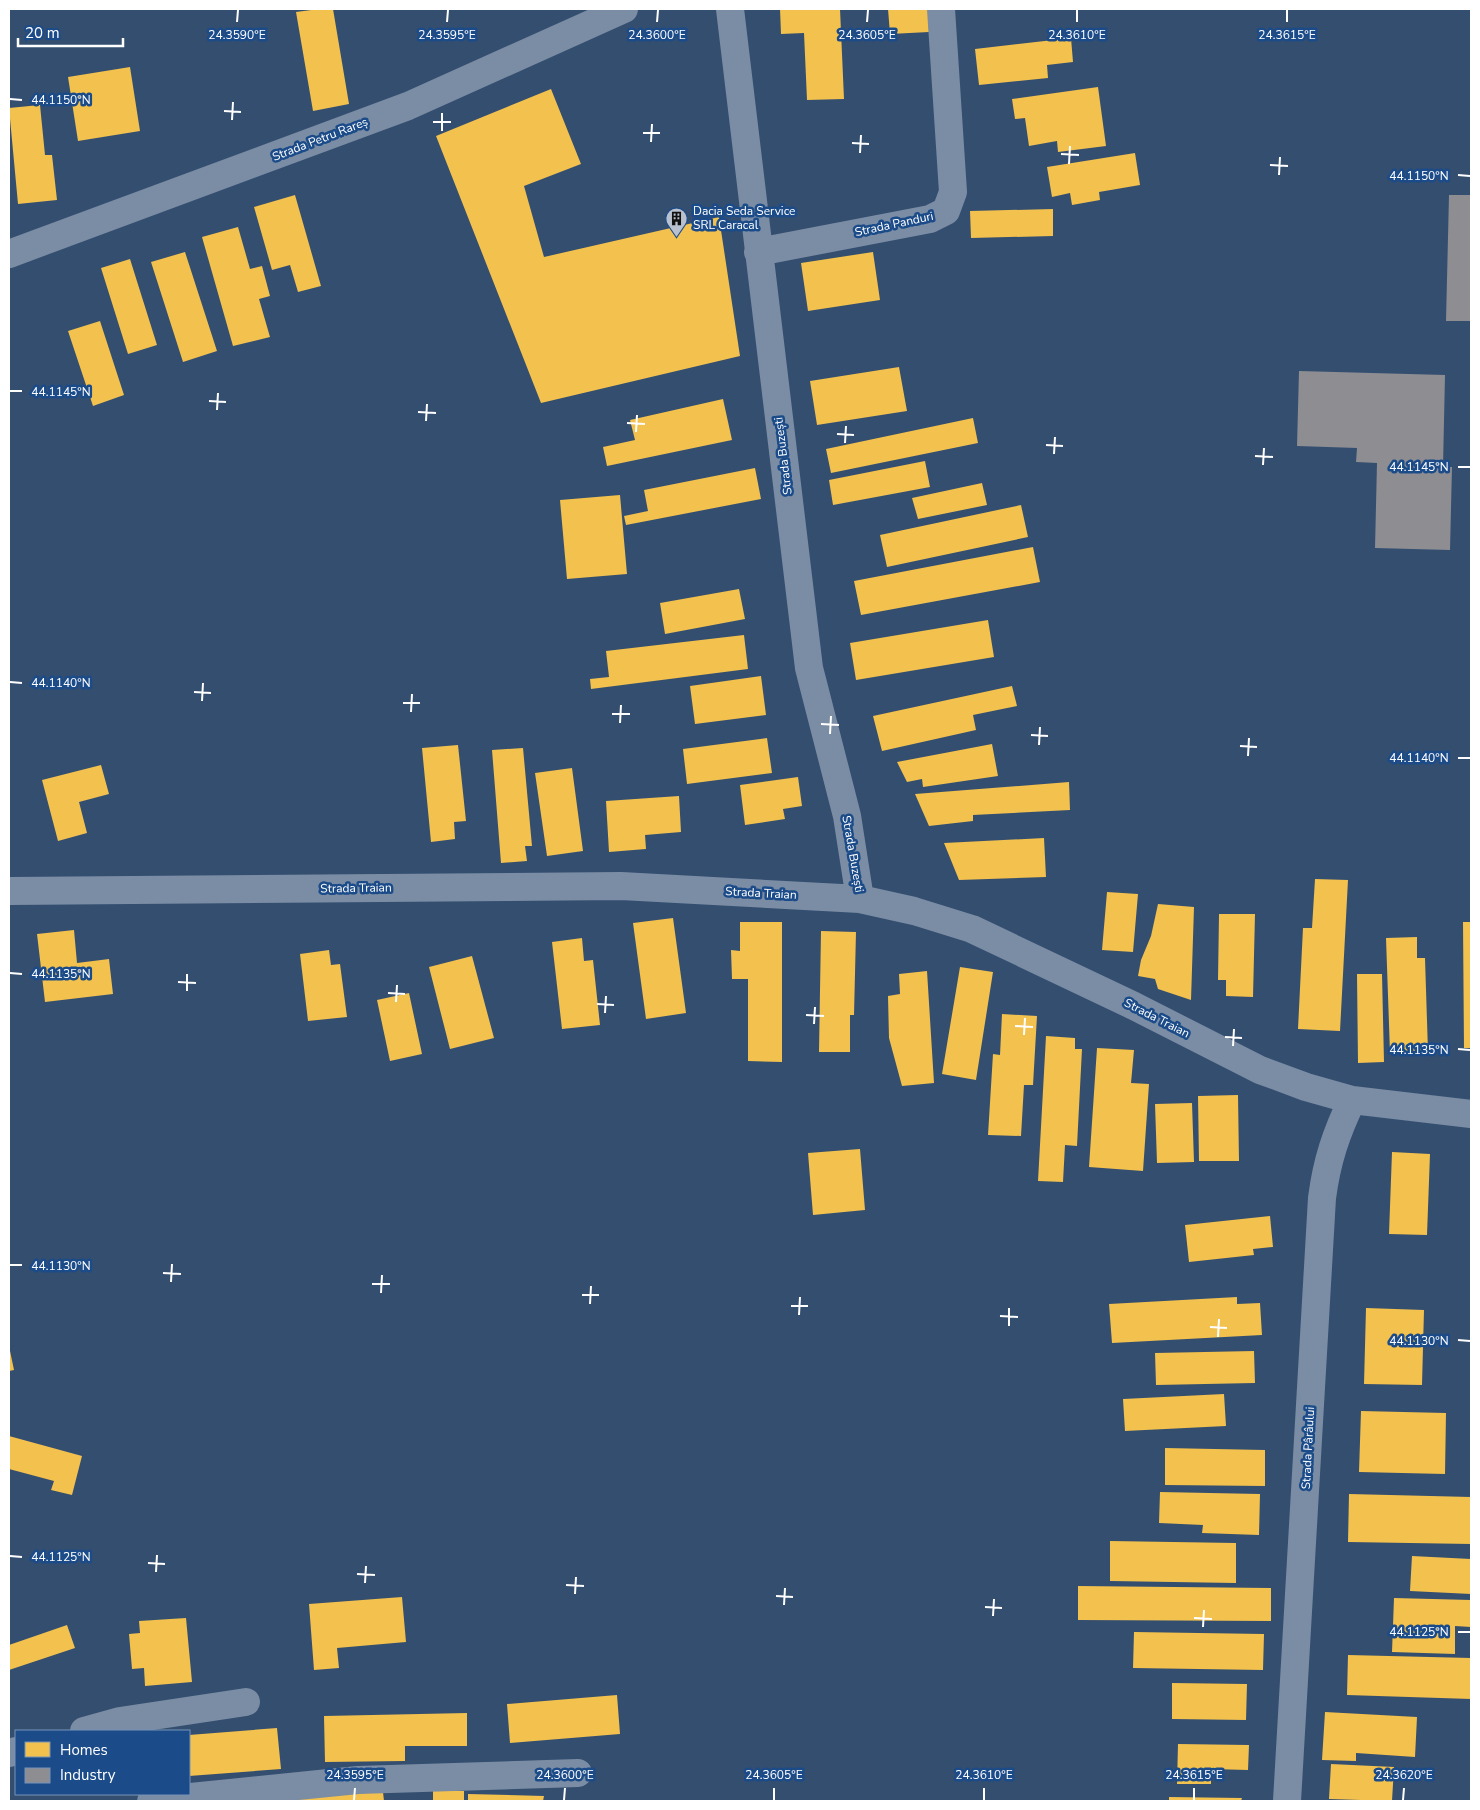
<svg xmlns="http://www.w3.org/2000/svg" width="1480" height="1810" viewBox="0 0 1480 1810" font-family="'Nunito Sans',sans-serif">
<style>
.homes{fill:#f2c14e}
.industry{fill:#8d8d92}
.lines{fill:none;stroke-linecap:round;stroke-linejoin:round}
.minor{stroke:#7b8da4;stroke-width:28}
.ticks{fill:none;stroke:#fff;stroke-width:2}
.labels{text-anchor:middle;stroke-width:5;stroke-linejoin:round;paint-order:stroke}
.street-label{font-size:12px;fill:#fff;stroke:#1b4b88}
.poi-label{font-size:12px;fill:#fff;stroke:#1b4b88;text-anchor:start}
.ticks-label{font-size:12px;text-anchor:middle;fill:#fff;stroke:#1b4b88;stroke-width:5;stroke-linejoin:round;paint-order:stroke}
</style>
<rect width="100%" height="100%" fill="#344e70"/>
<path class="homes" d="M319 9H333L349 104 313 111 296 12Z
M780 9H840L844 99 807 100 804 33 781 34Z
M888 9H928L929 32 890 34Z
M1071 38 1073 62 1047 65 1048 78 979 85 975 49Z
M130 67 140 131 78 141 68 77Z
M1098 87 1106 146 1058 152 1057 141 1029 146 1025 118 1015 119 1012 99Z
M551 89 581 164 524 186 544 257 719 217 740 356 541 403 436 136Z
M40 105 45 155H52L57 200 18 204 9 108Z
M1135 153 1140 185 1099 192 1100 200 1072 205 1070 193 1052 197 1047 167Z
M295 195 321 286 298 292 290 265 272 270 254 207Z
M1053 209V236L971 238 970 211Z
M238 227 250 269 262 266 270 296 259 299 270 337 233 346 202 237Z
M185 252 217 351 183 362 151 262Z
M873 252 880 300 808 311 801 263Z
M130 259 157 345 128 354 101 268Z
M100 321 124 395 93 406 68 331Z
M899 367 907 411 817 425 810 381Z
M723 399 732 440 607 466 603 447 635 440 630 420Z
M973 418 978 443 831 473 826 449Z
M925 461 930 487 833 505 829 480Z
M755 468 761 499 626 525 624 516 648 511 644 490Z
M982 483 987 505 918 519 912 498Z
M620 495 627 574 567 579 560 500Z
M1021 505 1028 537 887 567 880 535Z
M1033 547 1040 582 861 615 854 581Z
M739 589 745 619 665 634 660 603Z
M988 620 994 657 856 680 850 643Z
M744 635 748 669 591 689 590 679 609 677 606 651Z
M761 676 766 715 695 724 690 686Z
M1012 686 1017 706 973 715 976 730 882 751 873 716Z
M767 738 772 773 687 784 683 749Z
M992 744 998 776 923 787 922 779 907 782 897 762Z
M458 745 466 821 454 822 455 839 431 842 422 748Z
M523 748 532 846H525L527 861 501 863 492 750Z
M101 765 109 794 79 802 87 833 58 841 42 780Z
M572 768 583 851 547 856 535 773Z
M798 777 802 806 783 809 785 819 745 825 740 785Z
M1069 782 1070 810 973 815V821L929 826 915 794Z
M679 796 681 832 645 835 646 849 609 852 606 801Z
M1044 838 1046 877 959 880 944 843Z
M1315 879 1348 880 1340 1031 1298 1029 1303 928H1312Z
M1107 892 1138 894 1133 952 1102 950Z
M1158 904 1194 907 1191 1000 1158 989 1155 979 1138 976 1141 960 1151 936Z
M1219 914H1255L1253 997 1226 996V980H1218Z
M673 918 686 1013 646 1019 633 923Z
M740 922H782V1062L748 1061V979H732L731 950 740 951Z
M1463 922H1471V1048H1464Z
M74 930 77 963 109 959 113 994 45 1002 37 934Z
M821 931 856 932 854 1015H850V1052H819Z
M1417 937V958H1425L1428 1052 1390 1053 1386 938Z
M582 938 584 961 593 960 600 1025 562 1029 552 942Z
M329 950 331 965 340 964 347 1017 308 1021 300 954Z
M472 956 494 1038 450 1049 429 967Z
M960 967 993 972 976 1080 942 1074Z
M927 971 934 1083 902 1086 889 1038 888 996 900 994 899 974Z
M1357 974H1382L1384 1062 1358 1063Z
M409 993 422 1054 390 1061 377 1000Z
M1002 1014 1037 1016 1033 1085H1024L1021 1136 988 1135 993 1054 1000 1055Z
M1046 1036 1075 1038V1049H1082L1077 1146 1065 1145 1063 1182 1038 1181Z
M1097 1048 1134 1050 1131 1083 1149 1084 1143 1171 1089 1167Z
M1238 1095 1239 1161H1199L1198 1096Z
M1192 1103 1194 1162 1157 1163 1155 1104Z
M860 1149 865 1210 813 1215 808 1153Z
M1392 1152 1430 1154 1427 1235 1389 1234Z
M1270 1216 1273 1247 1253 1249 1254 1255 1189 1262 1185 1225Z
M1237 1297V1304L1260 1303 1262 1335 1112 1343 1109 1304Z
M1366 1308 1424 1310 1422 1385 1364 1384Z
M9 1346 14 1370 9 1371Z
M1254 1351 1255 1383 1156 1385 1155 1353Z
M1224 1394 1226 1426 1125 1431 1123 1399Z
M1361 1411 1446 1413 1445 1474 1359 1472Z
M9 1436 82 1456 72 1495 51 1490 54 1481 9 1469Z
M1165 1448 1265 1450V1486L1165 1485Z
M1160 1492 1260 1494 1259 1535 1202 1533 1203 1525 1159 1523Z
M1349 1494 1471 1497V1544L1348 1542Z
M1110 1541 1236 1543V1583L1110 1581Z
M1412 1556 1471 1559V1594L1410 1591Z
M1078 1586 1271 1588V1621L1078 1620Z
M402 1597 406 1642 337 1648 339 1668 314 1670 309 1604Z
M1394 1598 1471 1600V1627L1455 1626V1654L1392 1652Z
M186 1618 192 1682 145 1686 144 1668 132 1669 129 1634 140 1633 139 1621Z
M67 1625 75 1648 9 1670V1645Z
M1134 1632 1264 1634 1263 1670 1133 1668Z
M1348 1655 1471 1658V1699L1347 1695Z
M1172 1683 1247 1684 1246 1720 1172 1719Z
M617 1695 620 1734 510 1743 507 1704Z
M1325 1712 1417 1717 1415 1757 1356 1753V1761L1322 1760Z
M467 1713V1746H405V1761L325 1762 324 1716Z
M277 1728 281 1769 189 1776V1735Z
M1178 1744 1249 1745 1248 1770 1211 1769V1784H1177Z
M1331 1764 1394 1767 1392 1801 1329 1799Z
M433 1790 464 1791V1801H433Z
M383 1792 384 1801 251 1800Z
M468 1794 544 1796 543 1801H468Z
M1169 1797 1242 1798 1241 1801H1169Z"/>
<path class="industry" d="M1449 195H1471V321H1446Z
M1299 371 1445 375 1443 467H1452L1450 550 1375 548 1377 463 1356 462 1357 448 1297 446Z"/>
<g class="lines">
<path class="minor" d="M730 9 809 668 847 816 860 899
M758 252 930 219 946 211 953 192 941 9
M9 254 408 106 624 9
M9 891 621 886 860 899 914 911 972 929 1134 1006 1260 1070 1306 1087 1352 1100 1471 1114
M84 1731 120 1721 246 1702
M9 1753 16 1751
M151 1801 358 1780 578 1773
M1287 1801 1322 1198C1327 1160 1336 1134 1352 1100"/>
</g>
<path class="ticks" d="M237 22 238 10M447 22 448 10M657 22 658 10M867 22 868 10M1077 22V10M1287 22V10M10 99 22 100M224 111 241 112M232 120 233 102M433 122H451M442 131V113M643 133H660M651 142 652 124M852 143 869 144M860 153 861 135M1061 154 1079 155M1069 164 1070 146M1270 165 1288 166M1279 175 1280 157M1458 175 1470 176M10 391H22M209 401 226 402M217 410 218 393M418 412 436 413M426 421 427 404M627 423 645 424M636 432 637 415M837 434 854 435M845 443 846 426M1046 445 1063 446M1054 454 1055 437M1255 456 1273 457M1263 465 1264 448M1458 467H1470M10 682 22 683M194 692 211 693M202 701 203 683M403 703H420M411 712 412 694M612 714H630M620 723 621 705M821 724 839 725M830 734 831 716M1031 735 1048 736M1039 745 1040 727M1240 746 1257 747M1248 756 1249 738M1458 758H1470M10 973 22 974M178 982 196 983M187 991V974M388 993 405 994M396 1002 397 985M597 1004 614 1005M605 1013 606 996M806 1015 824 1016M814 1024 815 1007M1015 1026 1033 1027M1024 1035 1025 1018M1225 1037 1242 1038M1233 1046 1234 1029M1458 1049 1470 1050M10 1265H22M163 1273 181 1274M171 1282 172 1264M372 1284H390M381 1293 382 1275M582 1295H599M590 1304 591 1286M791 1306H808M799 1315 800 1297M1000 1316 1018 1317M1009 1326V1308M1210 1327 1227 1328M1218 1337 1219 1319M1458 1340 1470 1341M10 1556 22 1557M148 1563 165 1564M156 1572 157 1555M357 1574 375 1575M365 1583 366 1566M566 1585 584 1586M575 1594 576 1577M776 1596 793 1597M784 1605 785 1588M985 1607 1002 1608M993 1616 994 1599M1194 1618 1212 1619M1203 1627 1204 1610M1458 1632H1470M354 1800 355 1788M564 1800 565 1788M774 1800V1788M984 1800V1788M1194 1800V1788M1403 1800 1404 1788"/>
<defs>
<symbol id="building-pin" viewBox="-11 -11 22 30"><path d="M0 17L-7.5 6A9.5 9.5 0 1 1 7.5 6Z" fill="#b8c1cd" stroke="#1b4b88"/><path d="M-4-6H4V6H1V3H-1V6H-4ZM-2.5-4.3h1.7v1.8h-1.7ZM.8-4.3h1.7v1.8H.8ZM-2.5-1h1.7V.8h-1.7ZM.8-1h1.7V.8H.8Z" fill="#111"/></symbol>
</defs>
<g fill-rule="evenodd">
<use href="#building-pin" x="664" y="206" width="25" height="34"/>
</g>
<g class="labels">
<g class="street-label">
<text transform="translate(320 139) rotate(-21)" y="4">Strada Petru Rareș</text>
<text transform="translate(894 224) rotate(-12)" y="4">Strada Panduri</text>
<text transform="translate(783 456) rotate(-97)" y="4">Strada Buzești</text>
<text transform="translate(853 854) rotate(80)" y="4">Strada Buzești</text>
<text transform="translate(356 888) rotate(-1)" y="4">Strada Traian</text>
<text transform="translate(761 893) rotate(3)" y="4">Strada Traian</text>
<text transform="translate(1157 1018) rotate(27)" y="4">Strada Traian</text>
<text transform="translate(1308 1448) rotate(-87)" y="4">Strada Pârâului</text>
</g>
<g class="poi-label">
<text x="693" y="215">Dacia Seda Service<tspan x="693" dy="14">SRL Caracal</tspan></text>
</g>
</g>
<g class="ticks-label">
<text x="237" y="39">24.3590°E</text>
<text x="447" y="39">24.3595°E</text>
<text x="657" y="39">24.3600°E</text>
<text x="867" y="39">24.3605°E</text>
<text x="1077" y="39">24.3610°E</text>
<text x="1287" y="39">24.3615°E</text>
<text x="61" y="104">44.1150°N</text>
<text x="1419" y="180">44.1150°N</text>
<text x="61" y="396">44.1145°N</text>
<text x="1419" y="471">44.1145°N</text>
<text x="61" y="687">44.1140°N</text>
<text x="1419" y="762">44.1140°N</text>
<text x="61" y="978">44.1135°N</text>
<text x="1419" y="1054">44.1135°N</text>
<text x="61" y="1270">44.1130°N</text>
<text x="1419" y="1345">44.1130°N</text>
<text x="61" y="1561">44.1125°N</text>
<text x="1419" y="1636">44.1125°N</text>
<text x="355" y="1779">24.3595°E</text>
<text x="565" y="1779">24.3600°E</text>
<text x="774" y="1779">24.3605°E</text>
<text x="984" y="1779">24.3610°E</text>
<text x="1194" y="1779">24.3615°E</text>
<text x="1404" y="1779">24.3620°E</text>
</g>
<rect width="1480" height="1810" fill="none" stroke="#ffffff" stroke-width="20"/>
<rect x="15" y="1730" width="175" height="65" fill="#1b4b88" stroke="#7693b8"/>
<rect x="25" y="1742" width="25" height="15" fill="#f2c14e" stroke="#7693b8"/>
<text x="60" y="1755" font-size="15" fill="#ffffff">Homes</text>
<rect x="25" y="1768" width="25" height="15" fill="#8d8d92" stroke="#7693b8"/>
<text x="60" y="1780" font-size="15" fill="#ffffff">Industry</text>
<path d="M18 38v8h105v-8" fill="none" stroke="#ffffff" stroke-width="2.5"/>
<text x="25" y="38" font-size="15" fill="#ffffff" stroke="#1b4b88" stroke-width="4" paint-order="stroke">20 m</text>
</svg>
